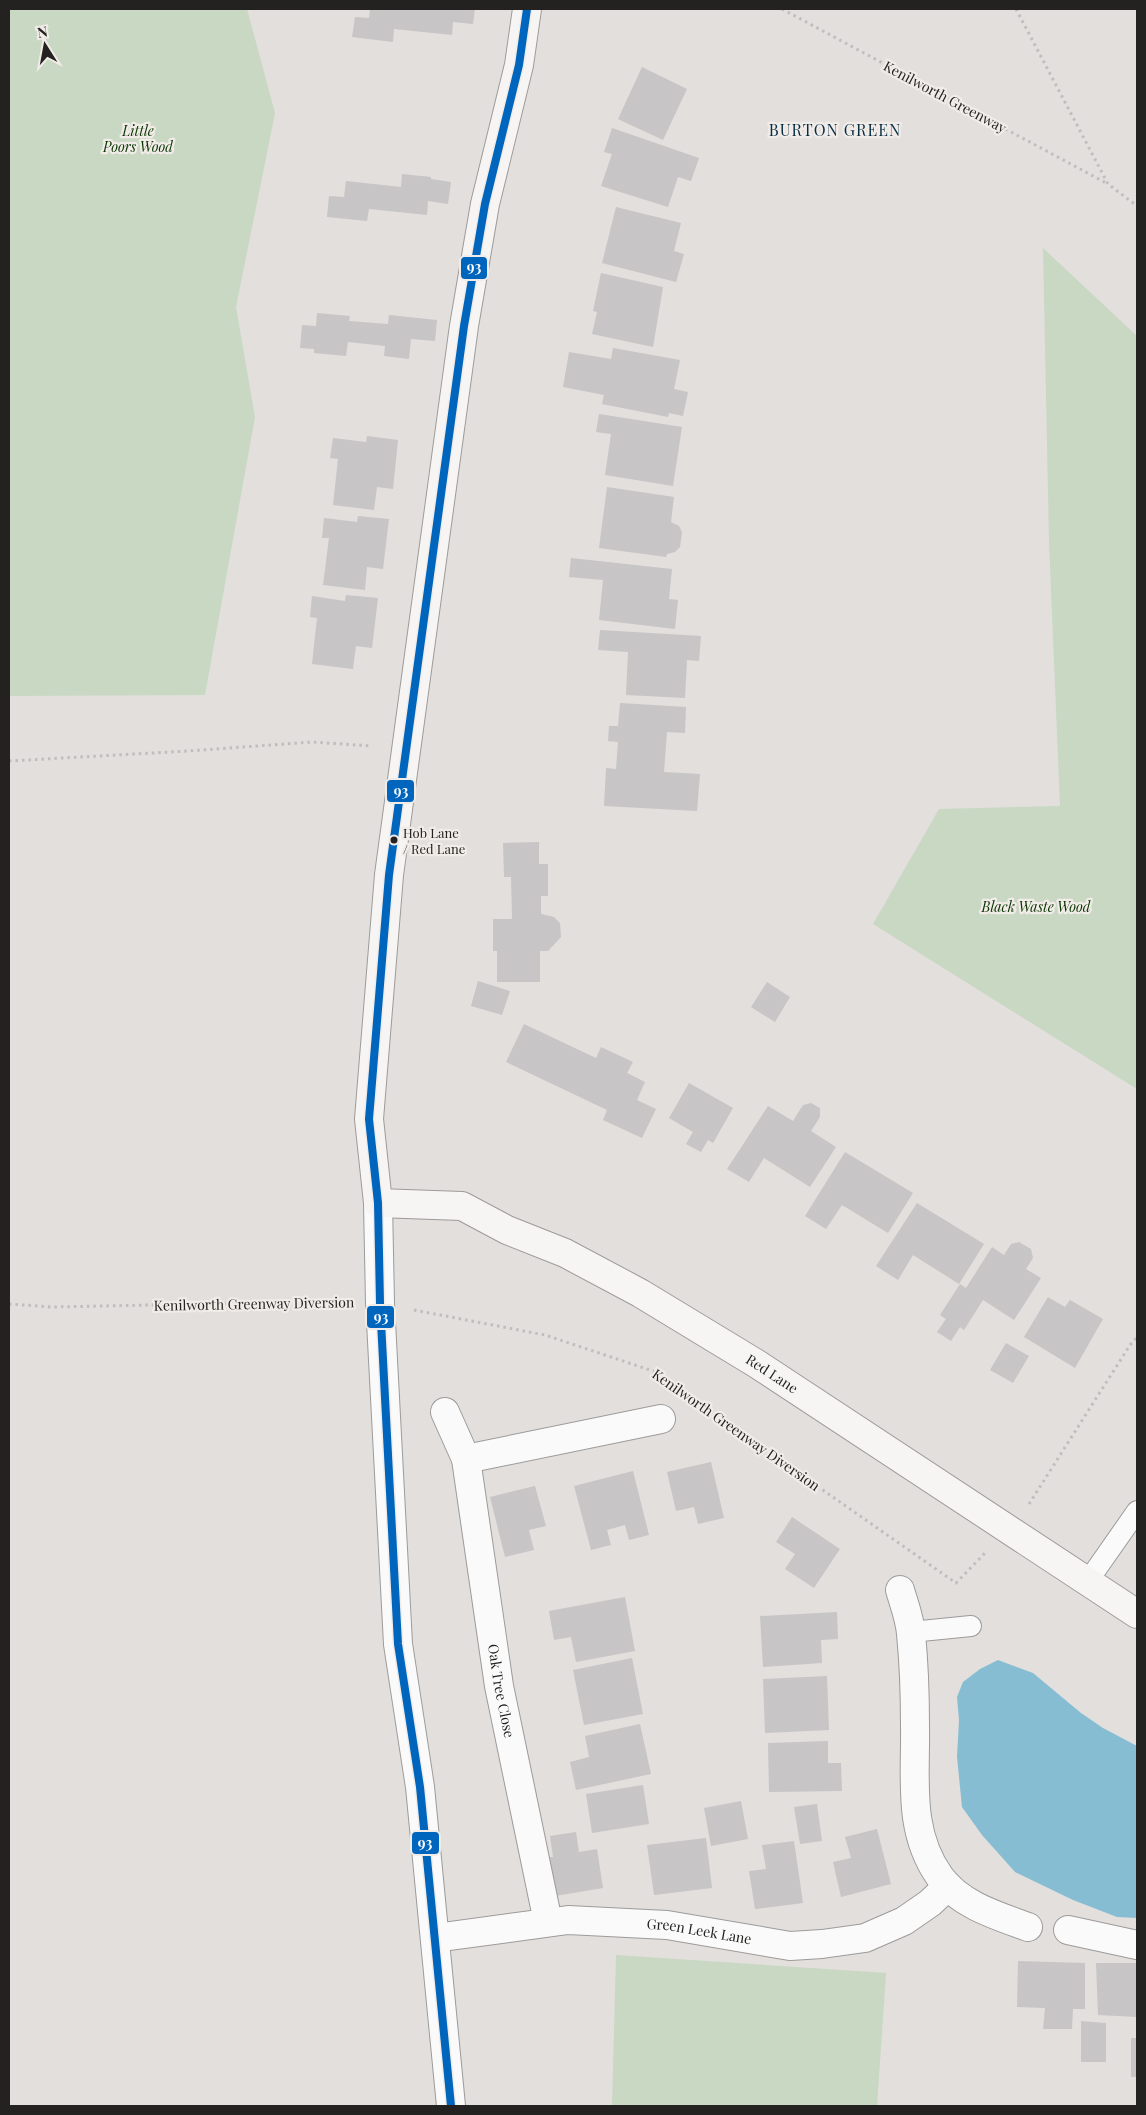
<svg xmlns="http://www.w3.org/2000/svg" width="1146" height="2115" viewBox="0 0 1146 2115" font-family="'Playfair Display',serif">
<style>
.green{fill:#c9d8c3}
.water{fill:#86bdd2}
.building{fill:#c7c5c5}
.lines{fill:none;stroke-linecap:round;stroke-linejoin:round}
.lane-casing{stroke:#9d9b99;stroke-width:22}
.street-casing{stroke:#9d9b99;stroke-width:30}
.secondary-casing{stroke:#9d9b99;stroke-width:30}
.path{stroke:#bfbebe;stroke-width:3;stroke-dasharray:2.5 4;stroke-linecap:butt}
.lane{stroke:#fbfafa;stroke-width:20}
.street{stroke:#fbfafa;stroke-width:28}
.secondary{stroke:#f7f5f4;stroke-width:28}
.bus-1-casing{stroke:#f2ece8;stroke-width:11}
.bus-1{stroke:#0065bd;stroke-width:8}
.bus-dot{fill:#232220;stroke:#f2ece8;stroke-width:2}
.labels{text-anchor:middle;stroke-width:4.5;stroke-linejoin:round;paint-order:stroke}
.bus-label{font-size:13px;fill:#232220;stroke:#f2ece8;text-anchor:start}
.street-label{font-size:14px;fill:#232220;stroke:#f2ece8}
.park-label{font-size:14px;font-style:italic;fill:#083500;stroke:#f2ece8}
.quarter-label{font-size:16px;letter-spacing:1px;fill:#052d44;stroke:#f2ece8}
.line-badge{stroke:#f2ece8;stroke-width:2}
.badge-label{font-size:14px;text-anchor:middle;font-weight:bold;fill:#fff}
</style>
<rect width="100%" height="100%" fill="#e2dfdd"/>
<path class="green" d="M9 9H247L275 113 236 307 255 417 205 695 9 696Z
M1043 248 1137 336V1089L873 924 939 809 1060 806 1049 541Z
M616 1955 886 1973 877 2106H612Z"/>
<path class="water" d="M998 1660 1033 1673 1081 1713 1103 1728 1137 1746V1918L1117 1917 1073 1900 1015 1872 982 1835 962 1807 957 1757 959 1720 957 1697 963 1682 980 1669Z"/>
<path class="building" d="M370 9H475L473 24 453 22 452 35 394 29 393 42 352 37 355 17 369 18Z
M642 67 687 89 663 140 618 119Z
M612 128 699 158 691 181 678 177 668 207 601 186 612 154 604 152Z
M402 174 431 177V179L451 182 448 204 428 201 427 215 369 209 367 221 327 217 329 196 344 197 346 181 401 187Z
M616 207 681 223 674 251 684 254 676 282 602 263Z
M601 273 663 287 653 347 592 334 597 312 593 311Z
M317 313 350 316 349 321 388 324 389 315 437 320 435 341 411 339 409 359 384 356 385 346 348 342 346 356 314 353V349L300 348 302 325 316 326Z
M613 348 680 360 674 389 688 392 683 416 669 413 668 417 602 404 604 395 563 387 569 352 611 359Z
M599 414 682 427 673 486 605 475 611 434 596 432Z
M367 436 398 440 393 489 377 487 374 510 333 505 338 459 330 458 333 438 366 442Z
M607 487 674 497 671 522 679 526 682 532 680 547 675 552 667 554 666 557 599 548Z
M358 516 389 519 383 569 367 567 365 590 323 585 329 538H322L324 518 357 522Z
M571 558 672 569 669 599 678 600 675 629 599 620 603 580 569 577Z
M346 595 378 598 372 648 356 646 353 669 312 664 317 618 310 617 312 596 345 601Z
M600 630 701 636 699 661 687 660 685 698 626 695 628 652 598 650Z
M620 703 686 707 685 733 667 732 664 772 700 774 697 811 604 806 606 768 616 769 618 742 608 741 609 726H618Z
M539 842V864H548V896H541V914L554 917 560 923 561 937 548 951H540V982H497V951H493V919H512L511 877H504L503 843Z
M478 981 510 991 502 1015 471 1006Z
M767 982 790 997 775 1022 751 1007Z
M524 1024 596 1058 601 1047 633 1062 627 1073 645 1082 637 1100 656 1109 642 1138 603 1120 607 1110 506 1062Z
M689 1083 733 1108 713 1143 708 1140 701 1152 686 1144 693 1132 669 1118Z
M811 1103 820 1108V1117L811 1131 836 1147 810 1187 764 1158 749 1182 727 1169 768 1106 793 1121 803 1105Z
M845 1152 913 1193 888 1233 842 1205 826 1229 805 1216Z
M917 1203 984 1244 959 1284 913 1255 898 1280 876 1266Z
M1019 1242 1031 1249 1033 1258 1026 1269 1041 1278 1014 1320 983 1300 964 1330 960 1327 951 1341 937 1332 946 1319 940 1315 960 1284 966 1288 992 1247 1004 1255 1011 1244Z
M1048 1297 1065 1307 1070 1300 1103 1319 1075 1368 1024 1337Z
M1006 1343 1029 1356 1013 1383 990 1370Z
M711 1462 724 1518 698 1524 694 1507 676 1511 667 1472Z
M633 1471 649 1535 629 1540 625 1525 607 1530 611 1545 591 1550 574 1486Z
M535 1486 546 1526 529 1530 534 1550 505 1557 490 1497Z
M792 1517 840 1549 814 1588 785 1569 795 1554 776 1542Z
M625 1597 635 1651 576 1662 571 1637 554 1640 549 1611Z
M837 1612 838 1639 821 1640 822 1663 763 1667 760 1616Z
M632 1658 643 1714 584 1725 573 1670Z
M827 1676 829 1730 765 1733 763 1679Z
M640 1724 651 1774 576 1790 570 1762 589 1757 585 1736Z
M828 1741V1763H841L842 1791 769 1792 768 1743Z
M643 1785 649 1824 592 1833 586 1794Z
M741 1801 748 1839 711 1846 704 1808Z
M817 1804 822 1841 800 1844 794 1807Z
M877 1829 891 1884 841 1897 833 1862 851 1858 845 1837Z
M576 1832 579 1852 597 1849 603 1888 555 1896 549 1857H553L550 1836Z
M706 1838 712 1888 654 1895 647 1845Z
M794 1841 803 1903 755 1909 749 1871 766 1869 762 1845Z
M1018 1961 1085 1963V2009H1073L1072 2029H1043L1045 2008 1017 2007Z
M1096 1963H1137V2017L1098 2015Z
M1081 2021 1106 2023V2062H1081Z
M1131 2038H1137V2077H1131Z"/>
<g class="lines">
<defs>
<path id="lane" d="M1088 1581 1137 1511
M911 1632 971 1626"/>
<g id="street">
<path d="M378 1203 380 1303 398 1644 420 1787 451 2106"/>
<path id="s1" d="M445 1412 466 1459 499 1686 548 1922"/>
<path d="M466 1459 661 1419"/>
<path d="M900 1590C904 1604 910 1619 911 1634 914 1664 915 1695 915 1726 916 1778 907 1831 940 1877 960 1905 998 1916 1028 1927"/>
<path d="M1068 1930 1137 1945"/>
<path id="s2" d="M435 1938 568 1920 667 1925 790 1946 822 1944 865 1938 904 1921 930 1903 948 1886"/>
</g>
<g id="secondary">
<path id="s3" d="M527 9 519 65 485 204 464 326 389 875 369 1119 378 1203 462 1206 507 1230 565 1253 640 1293 757 1364 1137 1614"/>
</g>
</defs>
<use href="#lane" class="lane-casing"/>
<use href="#street" class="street-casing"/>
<use href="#secondary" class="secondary-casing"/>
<path class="path" d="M782 9 1108 184
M1016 9 1108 184 1137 206
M9 761 188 751 312 742 372 746
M9 1304 52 1307 250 1303H346
M414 1310 545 1335 653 1371 679 1389
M684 1393 956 1583 985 1553
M1029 1504 1130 1345 1137 1337"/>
<use href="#lane" class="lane"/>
<use href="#street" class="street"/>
<use href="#secondary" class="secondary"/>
<defs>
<path id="bus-1" d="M451 2106 420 1787 398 1644 380 1303 378 1203 369 1119 389 875 464 326 485 204 519 65 527 9"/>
</defs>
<use href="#bus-1" class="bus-1-casing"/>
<use href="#bus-1" class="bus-1"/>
</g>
<circle class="bus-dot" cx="394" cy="840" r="4.5"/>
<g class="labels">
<g class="bus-label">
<text x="403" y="838">Hob Lane<tspan x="403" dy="16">/ Red Lane</tspan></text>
</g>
<g class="street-label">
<text transform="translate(945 97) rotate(28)" y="5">Kenilworth Greenway</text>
<text transform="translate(254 1304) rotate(-1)" y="5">Kenilworth Greenway Diversion</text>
<text dy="5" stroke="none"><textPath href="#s3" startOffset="1644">Red Lane</textPath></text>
<text transform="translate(736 1430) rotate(35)" y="5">Kenilworth Greenway Diversion</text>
<text dy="5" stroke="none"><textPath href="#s1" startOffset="286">Oak Tree Close</textPath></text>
<text dy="5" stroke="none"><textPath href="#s2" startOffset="266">Green Leek Lane</textPath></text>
</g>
<g class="park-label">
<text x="138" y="136">Little<tspan x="138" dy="16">Poors Wood</tspan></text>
<text x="1036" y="912">Black Waste Wood</text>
</g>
<g class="quarter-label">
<text x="835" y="136">BURTON GREEN</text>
</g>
</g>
<g class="line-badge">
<rect x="460" y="256" width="28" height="24" rx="5" fill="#0065bd"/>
<rect x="386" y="779" width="29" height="24" rx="5" fill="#0065bd"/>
<rect x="366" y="1305" width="29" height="24" rx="5" fill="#0065bd"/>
<rect x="411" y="1831" width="29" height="24" rx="5" fill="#0065bd"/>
</g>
<g class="badge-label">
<text x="474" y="272">93</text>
<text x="401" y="796">93</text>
<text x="381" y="1322">93</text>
<text x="425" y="1848">93</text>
</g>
<rect width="1146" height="2115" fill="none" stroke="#232220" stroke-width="20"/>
<g transform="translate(45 45) rotate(349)" stroke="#f2ece8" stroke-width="4" paint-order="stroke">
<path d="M0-4L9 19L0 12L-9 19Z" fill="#232220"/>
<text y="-8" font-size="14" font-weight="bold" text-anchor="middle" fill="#232220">N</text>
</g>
</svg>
